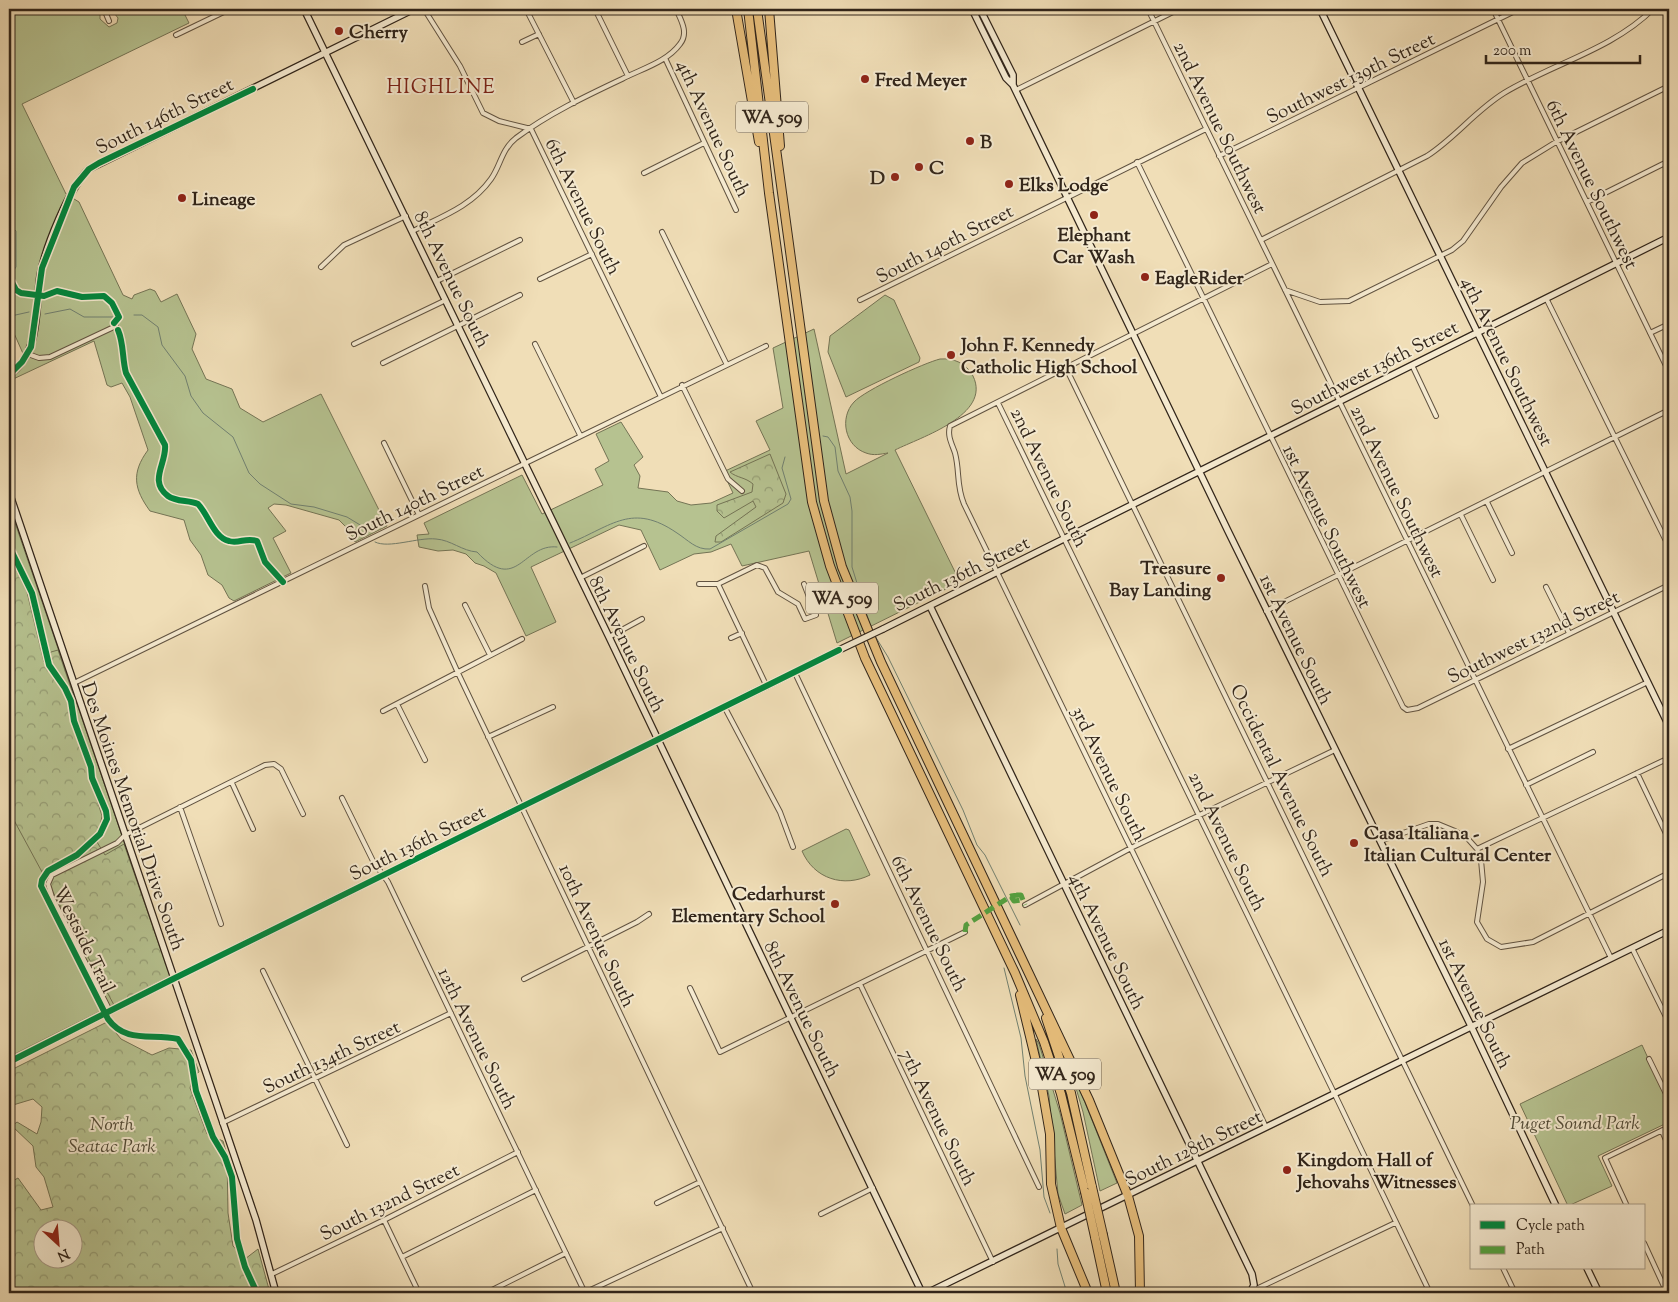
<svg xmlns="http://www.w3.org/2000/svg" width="1678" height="1302" viewBox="0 0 1678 1302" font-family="'Sorts Mill Goudy',serif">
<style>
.green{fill:#b6c290;stroke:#747455}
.forest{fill:url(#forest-crowns);stroke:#747455;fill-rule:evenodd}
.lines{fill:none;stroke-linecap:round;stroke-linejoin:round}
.stream{stroke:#718070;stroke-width:1}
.street-casing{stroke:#615341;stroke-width:6}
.secondary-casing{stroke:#31251a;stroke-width:8}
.highway-casing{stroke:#31251a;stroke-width:10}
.street{stroke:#f5ead0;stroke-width:4}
.secondary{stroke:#f5ead0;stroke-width:5.5}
.highway{stroke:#e8bf7c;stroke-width:8}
.secondary-bridge-casing{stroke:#31251a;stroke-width:8;stroke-linecap:butt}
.highway-bridge-casing{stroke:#31251a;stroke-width:10;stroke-linecap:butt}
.secondary-bridge{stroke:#f5ead0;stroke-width:5.5}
.highway-bridge{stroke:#e8bf7c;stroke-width:8}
.quiet{stroke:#52a340;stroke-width:5;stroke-dasharray:10 5;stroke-linecap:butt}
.cycleway-casing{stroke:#f5ead0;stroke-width:9}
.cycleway{stroke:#00873e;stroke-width:6}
.poi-dot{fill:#8f2418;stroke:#f5ead0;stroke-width:2}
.labels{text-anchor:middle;stroke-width:4;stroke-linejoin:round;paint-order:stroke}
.shield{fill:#f5ead0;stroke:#6c6051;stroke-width:1}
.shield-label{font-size:18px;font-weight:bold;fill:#31251a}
.poi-label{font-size:19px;font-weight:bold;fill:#31251a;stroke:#f5ead0;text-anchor:start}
.street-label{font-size:19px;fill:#31251a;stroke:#f5ead0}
.park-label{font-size:19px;font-style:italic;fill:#524c38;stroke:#f5ead0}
.neighbourhood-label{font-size:20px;letter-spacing:1px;fill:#7a1f14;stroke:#f5ead0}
</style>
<defs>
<pattern id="forest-crowns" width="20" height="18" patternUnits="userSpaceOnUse" patternTransform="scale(1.25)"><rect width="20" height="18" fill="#b6c290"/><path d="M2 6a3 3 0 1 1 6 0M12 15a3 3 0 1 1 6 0" fill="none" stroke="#959d75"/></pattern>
</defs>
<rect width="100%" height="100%" fill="#f0deb7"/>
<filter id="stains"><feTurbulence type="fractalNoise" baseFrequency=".004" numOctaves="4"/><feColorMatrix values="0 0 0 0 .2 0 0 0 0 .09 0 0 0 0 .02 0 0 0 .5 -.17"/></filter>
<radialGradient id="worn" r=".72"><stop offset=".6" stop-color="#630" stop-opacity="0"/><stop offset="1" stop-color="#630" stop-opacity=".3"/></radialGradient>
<path class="green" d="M14 9H100V19L109 27 117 23 118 18 111 9H182L189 23 22 104 66 194 79 202 123 295 132 299 134 295 150 289 155 291 161 302 177 294 196 334 192 349 206 379 232 389 240 408 263 422 321 394 387 526 355 542 349 530 339 520 286 505 274 504 268 508 286 531 273 538 291 573 234 601 229 598 222 585 208 575 201 555 190 540 184 520 150 511C134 489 131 473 148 450L130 397 122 383 111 387 107 385 94 341 9 381V369L25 358 13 331 9 333V240L12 238 9 234V35Z
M885 295 894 300 920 358 919 362 846 397 828 352 830 336Z
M814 329 846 474 888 453C881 454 874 456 866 453 845 446 839 418 854 402 865 390 924 363 940 359 954 358 966 363 973 376 992 415 921 437 895 450L960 582 837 643 809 551 742 566 731 544 711 552 694 554 660 570 641 530 619 525 531 567 556 622 526 636 496 573 484 566 475 563 466 554 453 550 438 551 419 547 417 535 429 534 424 523 522 475 542 514 603 485 595 469 609 461 596 434 621 422 643 457 634 465 640 476 638 488 668 492 677 501 691 505 711 503 733 493 723 472 770 450 756 421 783 408 773 348Z
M9 505 170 976 9 1057Z
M846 829 849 830 870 875C844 888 814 879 802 851Z
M1036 1039 1039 1044 1060 1113 1082 1205 1065 1214 1058 1194 1049 1096Z
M1642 1045 1669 1104V1122L1598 1156 1612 1186 1568 1206 1520 1104Z
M1072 1070 1117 1183 1100 1191 1083 1112 1071 1071Z"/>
<path class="forest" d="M770 454 786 494 783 503 721 542H715L716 536 756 507 753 501 724 518 717 511V505L752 492 753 484C745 477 737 478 730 472Z
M9 555 27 592 44 662 51 652 58 650 73 694 69 708 102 816 97 842 105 855 124 844 170 976 114 1005 9 811Z
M107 1022 121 1039 152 1055 169 1048 191 1050 199 1072 193 1076 190 1088 207 1134 223 1141 227 1155 228 1213 233 1246 245 1259 258 1249 270 1293H9V1183L18 1178 41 1210 53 1207 44 1177 36 1167 33 1146 12 1126 17 1122 37 1134 41 1122 42 1107 33 1099 13 1105 9 1101V1071ZM42 1230H72V1260H42Z"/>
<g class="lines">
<path class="stream" d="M9 224 16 231V267L11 274
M9 312 11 316 29 312
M45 314 70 309 84 317H113
M134 315H142L158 327 162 345 185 376 191 396 203 413 233 437 249 473 260 484 291 504 314 507 347 517 370 531
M823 436 828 437 835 447 838 471 850 497 852 511V567L870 625
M375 542C389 549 418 537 436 539 451 540 462 551 477 552 517 595 523 543 557 547
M570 543C612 526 632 502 677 533 688 540 696 550 710 549L788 504 791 499 782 468 785 457
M875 636 888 657 963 810 977 845 985 855 1020 925
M1004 968 1021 1038 1025 1076 1040 1150 1044 1197 1050 1213
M1057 1249 1058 1264 1067 1293"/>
<defs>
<path id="street" d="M104 9 109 21
M424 9 460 66 483 113 499 121 531 129 660 395
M526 9 574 103
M595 9 628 76
M1148 9 1611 958
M1493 9 1669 372
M176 35 230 9
M522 42 539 34
M665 58 736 210
M1016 90 1179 9
M1219 156 1519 9
M1137 162 1403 707 1407 710 1418 708 1669 585
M644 173 704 143
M1587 202 1669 161
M413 231C441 217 472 206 491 179 501 165 501 150 516 138 548 114 586 96 622 79 641 69 667 62 680 44 689 33 681 20 676 9
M662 232 726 363
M1261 240 1427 156C1455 138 1475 111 1504 93 1552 64 1613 49 1653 9
M321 267 344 245 406 216
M540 279 592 254
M437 281 520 240
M1285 290 1320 302 1349 301 1452 250 1463 241 1501 187 1522 163 1556 142 1669 86
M1546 298 1669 547
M860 300 1206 129
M1650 333 1669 324
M354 344 446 300
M535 344 580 435
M28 354 39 358 50 357 116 326
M383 363 520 295
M1412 365 1436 416
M1066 368 1473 1206
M682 385 728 479 742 491
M998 403 1338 1101 1430 1293
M384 443 419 515
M1487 502 1512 553
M1461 515 1493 580
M580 578 644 546
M699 584H718L757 565 765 568 778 592 798 604 805 619 816 615 804 584
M718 584 767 687
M425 586 429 608 458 673 753 1293
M1546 587 1569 633
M465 605 490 655
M1266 611 1669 410
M609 637 642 619
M731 638 742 633
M795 673 1039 1187
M74 683 766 346
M397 704 425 760
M725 708 780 812 793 847
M383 711 522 639
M488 737 553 707
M1508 749 1648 682
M1637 773 1669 840
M232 783 253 829
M1526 785 1593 752
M342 798 373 861 388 882 585 1293
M180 807 221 924
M1380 841 1429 824H1438L1455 831 1468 839 1477 849 1481 860 1483 882 1477 922 1487 939 1501 947 1533 942 1669 873
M1477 849 1669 758
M1025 905 1131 848 1335 750
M1632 948 1669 1023
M263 971 347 1145
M524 979 637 922 649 914
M860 984 993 1262
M690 988 720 1052 965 932
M110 1011 52 897 48 884 52 875 117 843 125 835 265 765 274 764 281 769 303 814
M1649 1059 1669 1100
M222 1123 451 1013
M1266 1127 964 504C956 485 960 472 955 453 952 444 947 436 950 426L1272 264
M1662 1131 1669 1147
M657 1203 700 1182
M1627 1206 1605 1158 1669 1127
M821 1214 873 1188
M384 1220 419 1293
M1644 1243 1667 1293
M402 1257 536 1190
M1503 1268 1515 1293
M272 1274 384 1220 518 1152
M1252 1291 1395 1223
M486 1293 566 1253
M584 1293 723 1228"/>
<path id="secondary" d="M304 9 609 637 922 1293
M972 9 1006 78 1013 85 1228 531 1471 1026 1556 1206
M980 9 1013 75V85
M1320 9 1669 726
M9 375C41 352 35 311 40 276 45 248 69 188 89 169L414 9
M9 492 256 1220 276 1293
M930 606 1252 1274 1254 1285 1250 1293
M883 629 1669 237
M9 1062 173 979 839 650
M1587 1268 1599 1293
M927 1293 1669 930"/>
<path id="highway" d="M736 9 759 142
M748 9 769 193 812 502 830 566 865 658 1015 973 1044 1042 1061 1094 1085 1192
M757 9 824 501 842 567 881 662 1089 1100 1128 1196 1139 1236 1140 1293
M769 9 780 146
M1020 995 1041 1082 1050 1134 1051 1184 1061 1228 1088 1293
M1046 1018 1071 1093 1092 1187
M1103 1235 1116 1293
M1095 1237 1107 1293"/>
</defs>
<use href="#street" class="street-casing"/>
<use href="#secondary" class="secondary-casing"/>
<use href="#highway" class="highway-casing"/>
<use href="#street" class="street"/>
<use href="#secondary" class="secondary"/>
<use href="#highway" class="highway"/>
<defs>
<path id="secondary-bridge" d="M839 650 883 629"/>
<path id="highway-bridge" d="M1092 1187 1103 1235
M1085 1192 1095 1237"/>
</defs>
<use href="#secondary-bridge" class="secondary-bridge-casing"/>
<use href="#highway-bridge" class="highway-bridge-casing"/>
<use href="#secondary-bridge" class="secondary-bridge"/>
<use href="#highway-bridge" class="highway-bridge"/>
<path class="quiet" d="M965 932 966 925 1011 896 1018 895 1021 900 1014 901 1012 898 1014 895H1021L1025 905"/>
<defs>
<path id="cycleway" d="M9 277 16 290 21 293 44 296 57 291 82 297 104 296 112 303 119 317 114 323
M118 330C124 344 122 358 126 373L165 445C167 463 148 481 168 496 176 502 189 500 198 504 208 514 214 538 229 541 239 544 246 537 257 541L265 562 283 582
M9 375 22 362 31 347 42 268 74 187 89 169 99 163 253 89
M9 546 32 593 49 665 65 688 71 701 74 721 91 767 92 778 106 811 107 819 100 834 77 855 48 871 42 880 41 886 108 1019C126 1044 152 1033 178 1039L191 1060 196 1091 213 1137 225 1157 232 1177 237 1239 245 1267 257 1293
M9 1062 173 979 839 650"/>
</defs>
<use href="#cycleway" class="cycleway-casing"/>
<use href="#cycleway" class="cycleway"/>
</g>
<g class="poi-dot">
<circle cx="339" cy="31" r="5"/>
<circle cx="865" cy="79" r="5"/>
<circle cx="970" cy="141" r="5"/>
<circle cx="919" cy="167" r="5"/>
<circle cx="895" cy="177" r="5"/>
<circle cx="1009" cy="184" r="5"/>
<circle cx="182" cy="198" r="5"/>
<circle cx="1094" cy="215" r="5"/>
<circle cx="1145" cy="277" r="5"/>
<circle cx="951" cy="355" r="5"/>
<circle cx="1221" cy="578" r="5"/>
<circle cx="1354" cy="843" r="5"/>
<circle cx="835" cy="904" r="5"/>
<circle cx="1287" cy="1170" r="5"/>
</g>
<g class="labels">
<g class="shield">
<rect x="736" y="101.5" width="72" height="31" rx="4"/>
<rect x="806" y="582.5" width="72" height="31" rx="4"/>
<rect x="1029" y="1058.5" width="72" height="31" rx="4"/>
</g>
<g class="shield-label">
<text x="772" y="123">WA 509</text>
<text x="842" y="604">WA 509</text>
<text x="1065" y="1080">WA 509</text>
</g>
<g class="poi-label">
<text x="349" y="38">Cherry</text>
<text x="875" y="86">Fred Meyer</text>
<text x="980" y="148">B</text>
<text x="929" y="174">C</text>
<text x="885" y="184" text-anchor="end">D</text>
<text x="1019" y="191">Elks Lodge</text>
<text x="192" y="205">Lineage</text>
<text x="1094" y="241" text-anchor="middle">Elephant<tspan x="1094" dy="22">Car Wash</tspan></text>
<text x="1155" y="284">EagleRider</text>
<text x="961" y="351">John F. Kennedy<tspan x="961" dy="22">Catholic High School</tspan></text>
<text x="1211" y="574" text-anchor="end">Treasure<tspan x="1211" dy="22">Bay Landing</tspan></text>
<text x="1364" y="839">Casa Italiana -<tspan x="1364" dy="22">Italian Cultural Center</tspan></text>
<text x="825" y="900" text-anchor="end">Cedarhurst<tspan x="825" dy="22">Elementary School</tspan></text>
<text x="1297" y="1166">Kingdom Hall of<tspan x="1297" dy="22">Jehovahs Witnesses</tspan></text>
</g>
<g class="street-label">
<text transform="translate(1350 77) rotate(-26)" y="7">Southwest 139th Street</text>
<text transform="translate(164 115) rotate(-26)" y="7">South 146th Street</text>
<text transform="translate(1221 127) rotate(64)" y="7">2nd Avenue Southwest</text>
<text transform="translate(714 128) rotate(65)" y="7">4th Avenue South</text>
<text transform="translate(1593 184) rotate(64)" y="7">6th Avenue Southwest</text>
<text transform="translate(584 206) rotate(64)" y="7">6th Avenue South</text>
<text transform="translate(944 243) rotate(-27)" y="7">South 140th Street</text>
<text transform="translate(453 279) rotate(64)" y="7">8th Avenue South</text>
<text transform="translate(1508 361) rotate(64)" y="7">4th Avenue Southwest</text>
<text transform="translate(1374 367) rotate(-27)" y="7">Southwest 136th Street</text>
<text transform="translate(1050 477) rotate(64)" y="7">2nd Avenue South</text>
<text transform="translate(1398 491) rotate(64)" y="7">2nd Avenue Southwest</text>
<text transform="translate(414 502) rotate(-26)" y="7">South 140th Street</text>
<text transform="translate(1328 526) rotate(64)" y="7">1st Avenue Southwest</text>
<text transform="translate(961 573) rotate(-26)" y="7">South 136th Street</text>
<text transform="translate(1533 636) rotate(-26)" y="7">Southwest 132nd Street</text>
<text transform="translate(1297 639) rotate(64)" y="7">1st Avenue South</text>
<text transform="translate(628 644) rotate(64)" y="7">8th Avenue South</text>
<text transform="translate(1110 773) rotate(64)" y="7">3rd Avenue South</text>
<text transform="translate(1283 780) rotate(64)" y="7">Occidental Avenue South</text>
<text transform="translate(134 816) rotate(71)" y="7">Des Moines Memorial Drive South</text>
<text transform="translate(1228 841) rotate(64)" y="7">2nd Avenue South</text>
<text transform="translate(417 842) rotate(-26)" y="7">South 136th Street</text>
<text transform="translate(930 923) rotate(64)" y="7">6th Avenue South</text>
<text transform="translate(598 935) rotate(65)" y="7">10th Avenue South</text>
<text transform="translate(85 939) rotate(64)" y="7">Westside Trail</text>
<text transform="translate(1108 941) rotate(64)" y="7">4th Avenue South</text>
<text transform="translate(1476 1003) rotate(64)" y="7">1st Avenue South</text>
<text transform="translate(803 1009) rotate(64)" y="7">8th Avenue South</text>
<text transform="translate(478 1038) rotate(64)" y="7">12th Avenue South</text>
<text transform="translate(331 1056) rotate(-25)" y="7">South 134th Street</text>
<text transform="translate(939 1117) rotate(64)" y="7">7th Avenue South</text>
<text transform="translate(1193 1147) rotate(-26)" y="7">South 128th Street</text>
<text transform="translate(389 1201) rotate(-26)" y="7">South 132nd Street</text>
</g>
<g class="park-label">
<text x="1575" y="1129">Puget Sound Park</text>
<text x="112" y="1130">North<tspan x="112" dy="22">Seatac Park</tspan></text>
</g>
<g class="neighbourhood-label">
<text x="441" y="93">HIGHLINE</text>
</g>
</g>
<rect width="1678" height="1302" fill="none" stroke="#f0deb7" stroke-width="30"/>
<rect x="10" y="10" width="1658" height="1282" fill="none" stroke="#31251a" stroke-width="2.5"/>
<rect x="15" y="15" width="1648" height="1272" fill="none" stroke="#31251a"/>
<rect x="1470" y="1204" width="175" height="65" fill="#f5ead0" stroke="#a79b87"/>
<rect x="1480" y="1221" width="25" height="8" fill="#00873e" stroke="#a79b87"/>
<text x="1516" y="1230" font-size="15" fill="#31251a">Cycle path</text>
<rect x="1480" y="1246" width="25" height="8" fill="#52a340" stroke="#a79b87"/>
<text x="1516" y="1254" font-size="15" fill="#31251a">Path</text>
<g transform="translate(58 1244) rotate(154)"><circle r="24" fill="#f5ead0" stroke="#a79b87"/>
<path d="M0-4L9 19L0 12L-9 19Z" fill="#8f2418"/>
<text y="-8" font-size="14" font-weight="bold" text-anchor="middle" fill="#31251a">N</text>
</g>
<path d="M1486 55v8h154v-8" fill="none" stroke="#31251a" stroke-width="2.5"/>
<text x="1493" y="55" font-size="15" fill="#31251a" stroke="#f5ead0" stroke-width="4" paint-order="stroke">200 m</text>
<rect width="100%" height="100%" filter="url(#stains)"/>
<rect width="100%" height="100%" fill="url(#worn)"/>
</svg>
